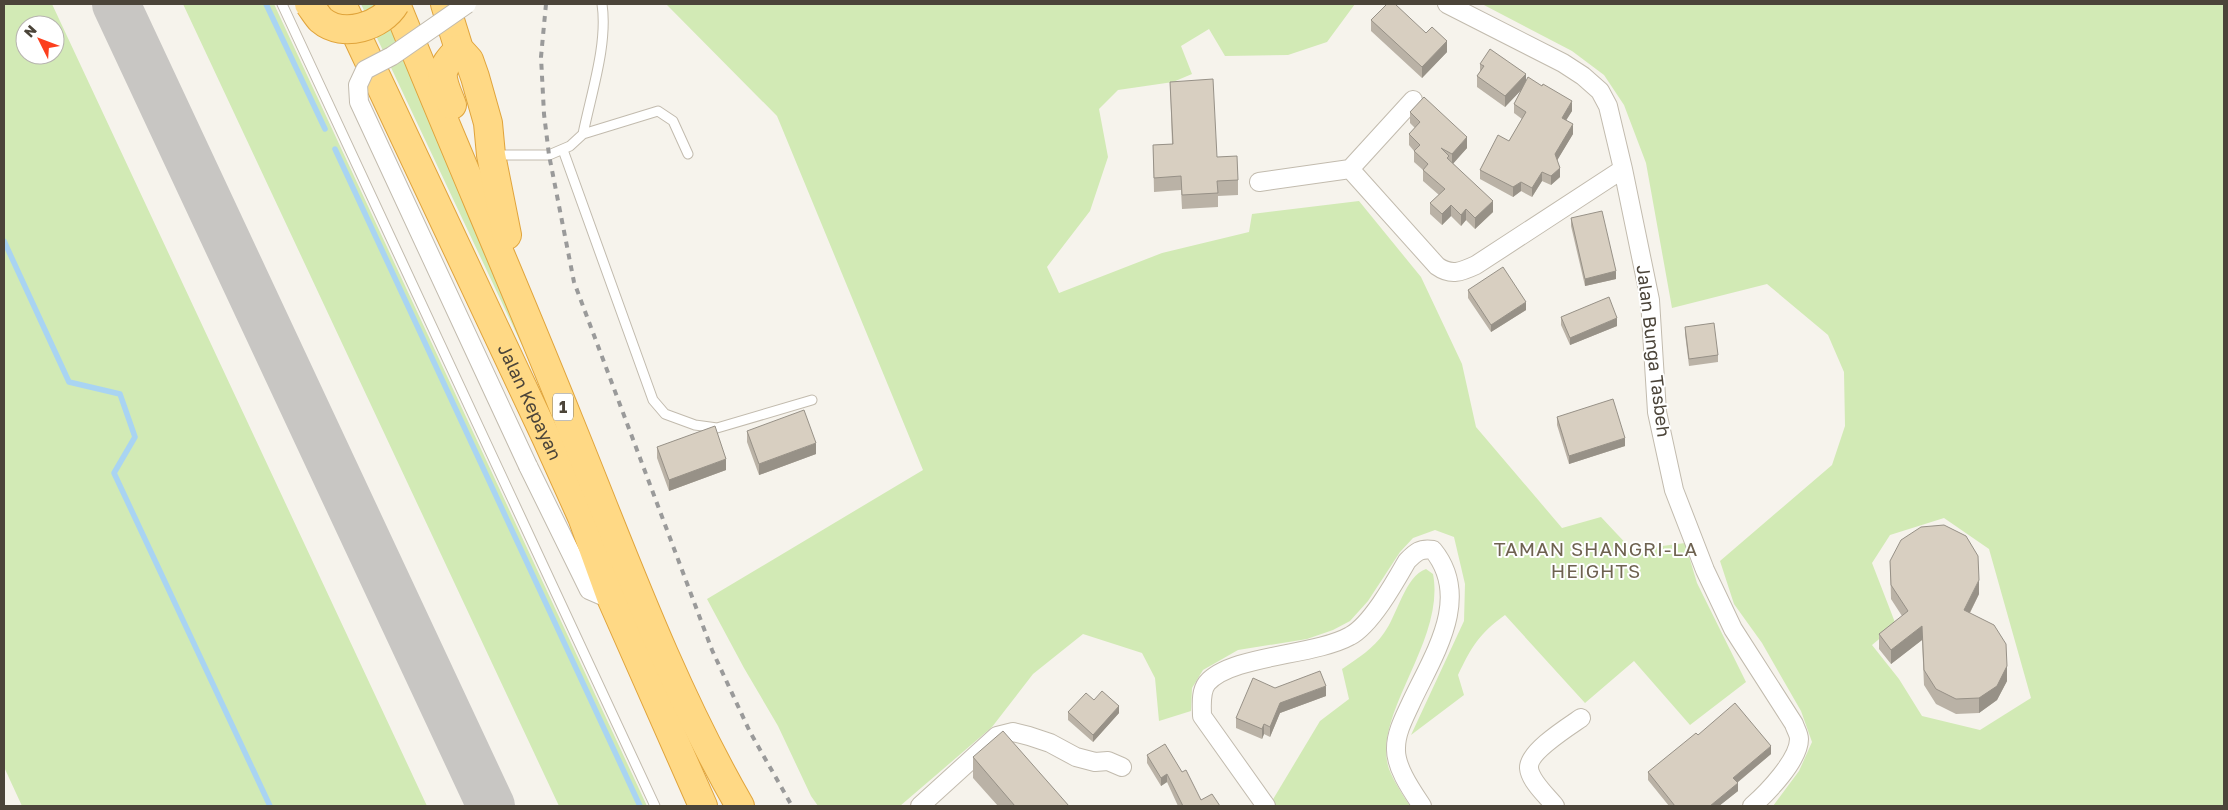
<svg xmlns="http://www.w3.org/2000/svg" width="2228" height="810" viewBox="0 0 2228 810" font-family="'Golos Text',sans-serif">
<style>
.green{fill:#d2eab5;fill-rule:evenodd}
.lines{fill:none;stroke-linecap:round;stroke-linejoin:round}
.stream{stroke:#a9d4f2;stroke-width:5.5}
.taxiway{stroke:#c8c6c3;stroke-width:48}
.service-casing{stroke:#c2bbae;stroke-width:11}
.minor-casing{stroke:#c2bbae;stroke-width:20}
.trunk-casing{stroke:#e0a43c;stroke-width:30}
.service{stroke:#fff;stroke-width:9}
.minor{stroke:#fff;stroke-width:18}
.trunk{stroke:#ffd985;stroke-width:28}
.rail{stroke:#9a9a9a;stroke-width:4;stroke-dasharray:6 6;stroke-linecap:butt}
.minor-bridge-casing{stroke:#c2bbae;stroke-width:20;stroke-linecap:butt}
.trunk-bridge-casing{stroke:#e0a43c;stroke-width:30;stroke-linecap:butt}
.minor-bridge{stroke:#fff;stroke-width:18}
.trunk-bridge{stroke:#ffd985;stroke-width:28}
.wall{fill:#bab2a6}
.shaded-wall{fill:#979187}
.building{fill:#d8cfc1;stroke:#979187}
.labels{text-anchor:middle;stroke-width:4;stroke-linejoin:round;paint-order:stroke}
.shield{fill:#fff;stroke:#817c74;stroke-width:1}
.shield-label{font-size:16px;font-weight:bold;fill:#4b4439}
.street-label{font-size:18px;fill:#4b4439;stroke:#fff}
.neighbourhood-label{font-size:19px;letter-spacing:1px;fill:#6e6250;stroke:#fff}
</style>
<rect width="100%" height="100%" fill="#f6f3ec"/>
<path class="green" d="M4 4H52L427 806H22L4 767ZM25 25H55V55H25Z
M183 4H274L647 806H559Z
M361 4H380L452 175 543 376 538 379Z
M666 4H1355L1327 42 1288 55 1225 56 1209 29 1181 46 1192 74 1173 82 1118 90 1099 109 1108 157 1090 211 1047 267 1059 293 1162 253 1249 232 1252 214 1359 201 1421 277 1462 364 1476 427 1562 528 1601 517 1632 550 1685 543 1697 583 1746 682 1690 725 1634 661 1585 703 1505 615C1479 634 1472 646 1458 675L1464 695 1411 735 1464 621 1465 584 1454 537 1435 530 1413 538 1400 552 1368 601 1350 621 1333 630 1307 639 1238 650 1203 670 1192 688 1191 711 1159 721 1155 678 1142 653 1083 634 1033 674 992 727 900 806H818L811 796 778 726 744 668 707 599 923 470 777 116Z
M1482 4H2224V806H1773L1799 771 1812 742 1801 711 1762 643 1734 604 1720 561 1832 465 1845 426 1844 372 1828 335 1767 284 1672 308 1646 163 1624 105 1604 75 1572 51ZM1944 518 1989 549 2031 698 1980 730 1922 716 1899 679 1872 645 1896 625 1872 563 1890 535Z
M1426 569 1433 574C1446 641 1371 715 1389 769 1394 782 1403 795 1410 806H1275L1272 801 1320 721 1349 699 1342 669C1358 658 1373 649 1384 633 1397 616 1405 576 1426 569Z"/>
<g class="lines">
<path class="stream" d="M266 4 325 129
M335 149 640 806
M4 241 69 382 120 394 135 437 114 473 270 806"/>
<path class="taxiway" d="M116 4 491 806"/>
<defs>
<path id="service" d="M282 4 655 806
M583 134C591 94 608 44 602 4
M563 150 653 400 665 414 695 425 717 428 812 400
M494 155H549L570 146 583 134 658 111 673 121 688 154"/>
<path id="minor" d="M1447 4 1563 63 1583 76 1600 91 1608 106 1623 169 1650 300 1657 412 1674 490 1705 570 1733 629 1794 724C1795 728 1799 734 1799 739 1799 760 1767 793 1752 806
M1413 100 1350 169 1437 266C1451 276 1461 272 1476 265L1623 169
M1259 182 1350 169
M528 466 589 590 612 600
M920 806 997 736 1013 732 1029 736 1050 743 1076 757 1095 762 1108 761 1122 767
M1266 806 1202 716C1202 706 1200 692 1207 683 1231 655 1314 656 1350 636 1371 625 1395 582 1407 561 1416 552 1420 548 1433 550 1473 599 1432 657 1410 705 1404 718 1396 733 1396 748 1395 767 1412 791 1422 806
M1555 806C1547 796 1530 781 1529 768 1528 752 1568 727 1581 718"/>
<g id="trunk">
<path id="s1" d="M342 4 546 437 582 517 612 600 703 806"/>
<path d="M396 4C452 143 513 281 569 421 622 551 670 685 740 806"/>
<path d="M445 4 459 49 469 60 475 77 488 123 491 155 507 235"/>
<path d="M452 105C441 77 436 72 459 49"/>
</g>
</defs>
<use href="#service" class="service-casing"/>
<use href="#minor" class="minor-casing"/>
<use href="#trunk" class="trunk-casing"/>
<use href="#service" class="service"/>
<use href="#minor" class="minor"/>
<use href="#trunk" class="trunk"/>
<path class="rail" d="M546 4 541 57 544 114 549 155 574 282 712 650 750 732 792 806"/>
<defs>
<path id="minor-bridge" d="M467 4 392 56 365 70 358 85 359 102 528 466"/>
<path id="trunk-bridge" d="M309 4C313 9 317 16 321 20 343 39 382 26 395 4"/>
</defs>
<use href="#minor-bridge" class="minor-bridge-casing"/>
<use href="#trunk-bridge" class="trunk-bridge-casing"/>
<use href="#minor-bridge" class="minor-bridge"/>
<use href="#trunk-bridge" class="trunk-bridge"/>
</g>
<path class="wall" d="M1371 20 1447 52 1422 78 1371 31Z
M1480 64 1526 80 1572 111 1566 120 1573 134 1557 160 1560 177 1551 185 1542 181 1532 197 1521 191 1513 197 1480 179V170L1509 141 1522 119 1514 113V104L1521 90 1505 107 1477 87V76L1480 72Z
M1170 82 1217 157 1238 180V195L1218 196V207L1182 209 1181 190 1154 192 1153 145 1172 144Z
M1410 112 1467 148 1453 163 1493 212 1475 229 1466 220 1461 226 1451 216 1442 225 1430 214V203L1439 195 1423 181V170L1414 162V151L1409 145V134L1415 128 1410 123Z
M1571 218 1616 279 1585 286 1571 226Z
M1468 290 1526 310 1491 332 1468 298Z
M1561 317 1617 326 1570 345 1561 325Z
M1685 327 1718 355V362L1689 366 1685 334Z
M1557 417 1625 446 1569 464 1557 425Z
M747 431 816 454 759 475 747 442Z
M657 447 726 470 669 491 657 458Z
M1890 561 1979 594 1970 613 2007 681 1997 700 1979 713 1956 714 1936 704 1924 685 1922 640 1891 664 1879 649V634L1902 616 1891 599Z
M1275 688 1326 696 1280 713 1270 737 1264 734 1262 739 1236 728V718Z
M1094 700 1119 713 1093 742 1068 720V712Z
M1698 735 1771 754 1737 783 1738 791 1719 806H1669L1648 780V772Z
M1147 755 1182 772 1201 800 1220 806H1178L1167 782 1161 786 1147 763Z
M973 757 1069 806H998L973 778Z"/>
<path class="shaded-wall" d="M1447 41V52L1422 78V67Z
M1526 74V85L1505 107V96Z
M1572 101V111L1562 127V118Z
M1573 124V134L1555 164V154Z
M1467 137V148L1452 165V154Z
M1560 168V177L1551 185V176Z
M1542 172V181L1532 197V188Z
M1521 182V191L1513 197V187Z
M1493 201V212L1475 229V218Z
M1451 205V216L1442 225V214Z
M1466 209V220L1461 226V215Z
M1616 271V279L1585 286V279Z
M1526 302V310L1491 332V325Z
M1617 318V326L1570 345V338Z
M1625 438V446L1569 464V456Z
M816 443V454L759 475V464Z
M726 459V470L669 491V480Z
M1979 580V594L1964 624V610Z
M1922 626V640L1891 664V650Z
M2007 666V681L1997 700 1979 713V698Z
M1326 686V696L1280 713 1270 737V727L1280 703Z
M1119 706V713L1093 742V735Z
M1264 724V734L1262 739V729Z
M1771 746V754L1733 786V778Z
M1167 774V782L1161 786V778Z
M1738 783V791L1719 806H1710Z"/>
<path class="building" d="M1387 4H1395L1426 33 1432 27 1447 41 1422 67 1371 20Z
M1490 49 1526 74 1505 96 1477 76 1484 66 1480 64Z
M1528 77 1542 86 1543 84 1572 101 1562 118 1573 124 1555 154 1560 168 1551 176 1542 172 1532 188 1521 182 1513 187 1480 170 1498 135 1509 141 1526 112 1514 104Z
M1213 79 1217 157 1237 156 1238 180 1217 181 1218 193 1182 195 1181 176 1154 178 1153 145 1173 144 1170 82Z
M1424 97 1467 137 1452 154 1441 148 1449 156 1447 158 1493 201 1475 218 1466 209 1461 215 1451 205 1442 214 1430 203 1445 189 1423 170 1428 164 1414 151 1420 145 1409 134 1420 122 1410 112Z
M1602 211 1616 271 1585 279 1571 218Z
M1503 267 1526 302 1491 325 1468 290Z
M1609 297 1617 318 1570 338 1561 317Z
M1714 323 1718 355 1689 359 1685 327Z
M1613 399 1625 438 1569 456 1557 417Z
M804 410 816 443 759 464 747 431Z
M715 426 726 459 669 480 657 447Z
M1944 525 1966 536 1978 556 1979 580 1964 610 1994 625 2006 644 2007 666 1997 686 1979 698 1956 699 1936 689 1924 670 1922 626 1891 650 1879 634 1908 611 1891 585 1890 561 1901 540 1921 527Z
M1320 671 1326 686 1280 703 1270 727 1264 724 1262 729 1236 718 1253 678 1275 688Z
M1102 691 1119 706 1093 735 1068 712 1086 693 1094 700Z
M1735 703 1771 746 1733 778 1738 783 1710 806H1675L1648 772 1696 733 1698 735Z
M1003 731 1069 806H1015L973 757Z
M1165 744 1182 772 1186 770 1201 800 1212 794 1220 806H1183L1167 774 1161 778 1147 755Z"/>
<g class="labels">
<rect class="shield" x="553" y="393.5" width="20" height="27" rx="4"/>
<g class="shield-label">
<text x="563" y="413">1</text>
</g>
<g class="street-label">
<text transform="translate(1653 351) rotate(83)" y="6">Jalan Bunga Tasbeh</text>
<text dy="6" stroke="none"><textPath href="#s1" startOffset="440">Jalan Kepayan</textPath></text>
</g>
<g class="neighbourhood-label">
<text x="1596" y="556">TAMAN SHANGRI-LA<tspan x="1596" dy="22">HEIGHTS</tspan></text>
</g>
</g>
<rect width="2228" height="810" fill="none" stroke="#4b4439" stroke-width="10"/>
<g transform="translate(40 40) rotate(312)"><circle r="24" fill="#ffffff" stroke="#b7b4b0"/>
<path d="M0-4L9 19L0 12L-9 19Z" fill="#fc3f1d"/>
<text y="-8" font-size="14" font-weight="bold" text-anchor="middle" fill="#4b4439">N</text>
</g>
</svg>
